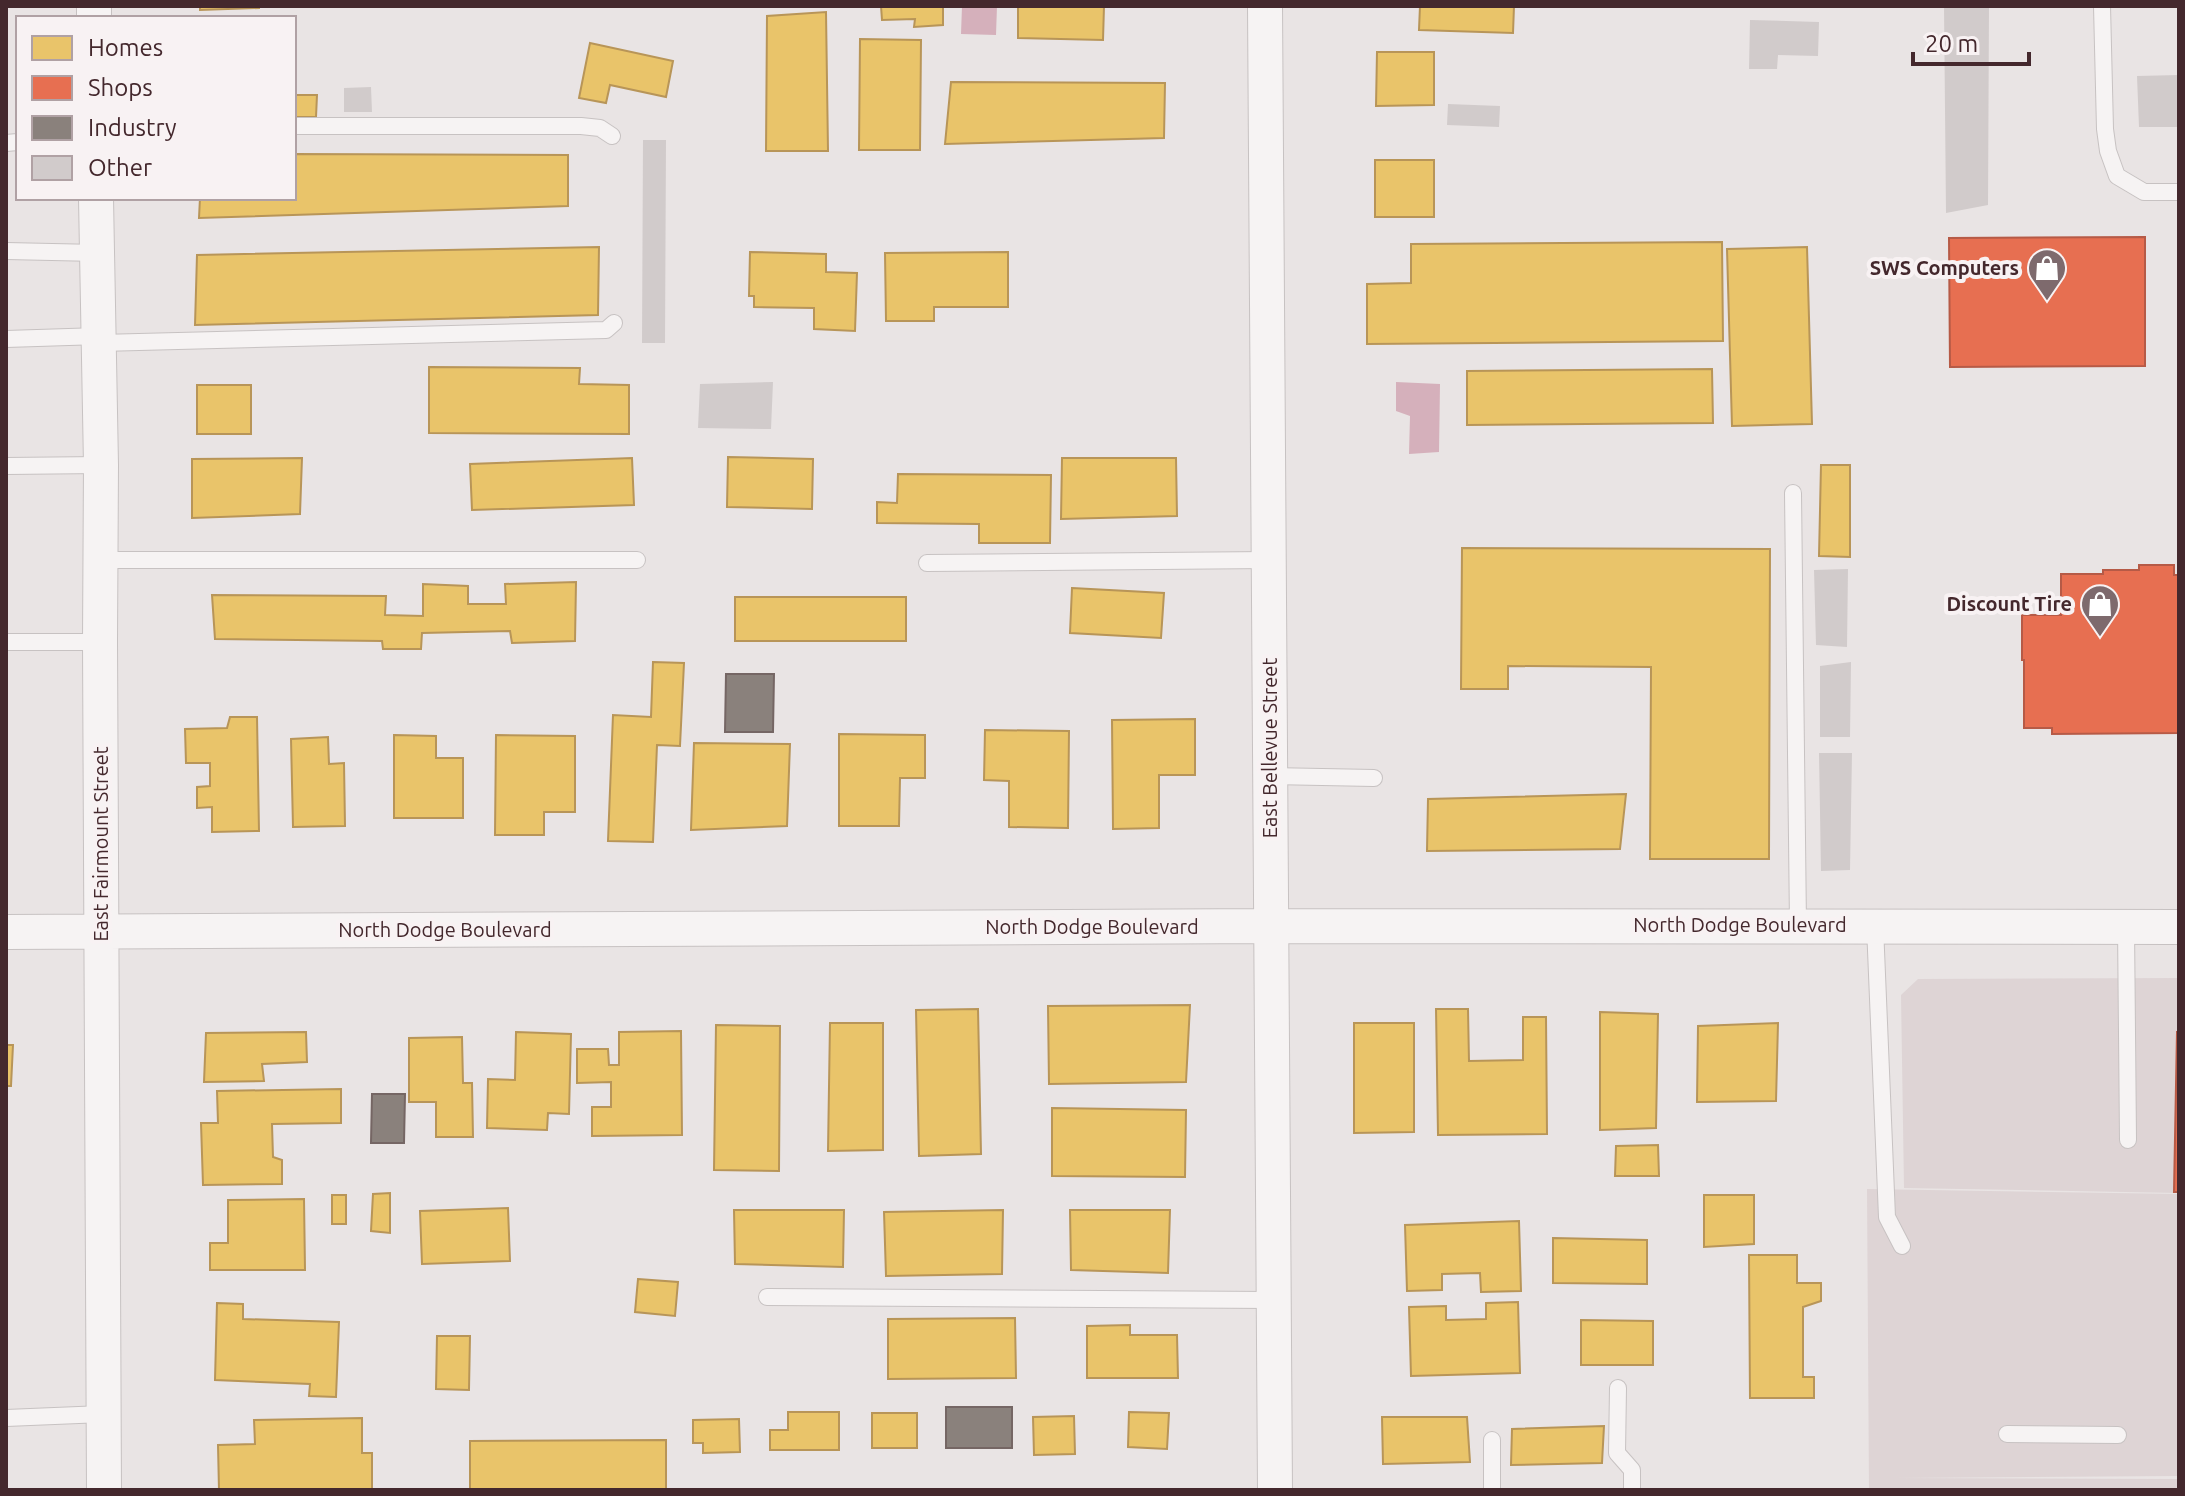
<svg xmlns="http://www.w3.org/2000/svg" width="2185" height="1496" viewBox="0 0 2185 1496" font-family="Ubuntu,sans-serif">
<style>
.built{fill:#ded4d5}
.water{fill:#d5b0bb}
.homes{fill:#e9c46a;stroke:#b89558;stroke-width:2}
.shops{fill:#e76f51;stroke:#b65a46;stroke-width:2}
.industry{fill:#8a817c;stroke:#756664;stroke-width:2}
.building{fill:#d1cbcb}
.lines{fill:none;stroke-linecap:round;stroke-linejoin:round}
.lane-casing{stroke:#c7c2c2;stroke-width:18}
.street-casing{stroke:#c7c2c2;stroke-width:36}
.lane{stroke:#f6f3f3;stroke-width:16}
.street{stroke:#f6f3f3;stroke-width:34}
.labels{text-anchor:middle;stroke-width:8;stroke-linejoin:round;paint-order:stroke}
.poi-label{font-size:20px;font-weight:bold;fill:#44282d;stroke:#f8f2f3;text-anchor:end}
.street-label{font-size:20px;fill:#44282d;stroke:#f8f2f3}
</style>
<rect width="100%" height="100%" fill="#e9e4e4"/>
<path class="built" d="M2179 978V1193L1904 1188 1901 995 1918 979Z
M1867 1189 2179 1194V1476L1896 1478 2179 1479V1490H1869Z"/>
<path class="water" d="M962 6H997L996 35 961 34Z
M1396 382 1440 384 1439 452 1409 454 1410 416 1396 411Z"/>
<path class="homes" d="M200 6H259V8L200 10Z
M881 6H943V25L914 27 915 19 882 20Z
M1018 6H1104L1103 40 1018 38Z
M1420 6H1514L1513 33 1419 30Z
M826 12 828 151H766L767 16Z
M860 39 921 40 920 150H859Z
M590 43 673 61 666 97 610 85 606 103 579 98Z
M1377 52H1434V105L1376 106Z
M951 82 1165 83 1164 138 945 144Z
M294 95H317L316 117H294Z
M294 154 568 155V206L199 218 200 198H294Z
M1375 160H1434V217H1375Z
M1722 242 1723 341 1367 344V284L1411 283V244Z
M599 247 598 315 195 325 197 255Z
M1807 247 1812 424 1732 426 1727 249Z
M750 252 826 254V272L857 273 855 331 814 329V308L754 307V296H749Z
M1008 252V307H934V321H886L885 253Z
M429 367 580 368 579 384 629 385V434L429 433Z
M1712 369 1713 423 1467 425V371Z
M197 385H251V434H197Z
M728 457 813 459 812 509 727 507Z
M302 458 300 514 192 518V459Z
M632 458 634 505 472 510 470 464Z
M1062 458H1176L1177 516 1061 519Z
M1821 465H1850V557L1819 556Z
M898 474 1051 475 1050 543H979V524L877 523V502L897 503Z
M1462 548 1770 549 1769 859H1650L1651 667 1508 666V689H1461Z
M576 582 575 641 512 643 510 631 422 633 421 649H383L382 641 215 639 212 595 386 596 385 615 423 616V584L468 586V604H506L505 584Z
M1072 588 1164 593 1161 638 1070 633Z
M735 597H906V641H735Z
M653 662 684 663 680 746 657 745 653 842 608 841 613 715 651 717Z
M230 717H257L259 831 212 832V807L197 808V787L210 786V763H186L185 729 227 728Z
M1195 719V775H1159V828L1113 829 1112 720Z
M985 730 1069 731 1068 828 1009 827V781L984 780Z
M839 734 925 735V778H900L899 826H839Z
M394 735 436 736V758H463V818H394Z
M496 735 575 736V812H544V835H495Z
M328 737 329 764 344 763 345 826 293 827 291 739Z
M694 743 790 744 787 826 691 830Z
M1626 794 1620 849 1427 851 1428 799Z
M1190 1005 1186 1082 1049 1084 1048 1006Z
M978 1009 981 1154 919 1156 916 1010Z
M1436 1009H1468L1469 1061 1523 1060V1017H1546L1547 1134 1438 1135Z
M1600 1012 1658 1014 1656 1128 1600 1130Z
M830 1023H883V1150L828 1151Z
M1354 1023H1414V1132L1354 1133Z
M1778 1023 1776 1101 1697 1102 1698 1026Z
M716 1025 780 1026 779 1171 714 1170Z
M681 1031 682 1135 592 1136V1107H611V1082L577 1083V1049H608L609 1065H619V1032Z
M306 1032 307 1062 262 1064 264 1081 204 1082 206 1033Z
M516 1032 571 1034 569 1114 548 1113 547 1130 487 1128 488 1079 515 1080Z
M462 1037 463 1083H472L473 1137H436V1102H409V1038Z
M6 1045H13L11 1086H6Z
M341 1089V1123L272 1124 273 1157 282 1160V1184L203 1185 201 1123H218L217 1091Z
M1052 1108 1186 1110 1185 1177 1052 1176Z
M1658 1145 1659 1176H1615L1616 1146Z
M390 1193V1233L371 1231 373 1194Z
M332 1195H346V1224H332Z
M1704 1195H1754V1244L1704 1247Z
M304 1199 305 1270H210V1243H228V1200Z
M508 1208 510 1261 422 1264 420 1211Z
M734 1210H844L843 1267 735 1264Z
M1003 1210 1002 1274 886 1276 884 1212Z
M1070 1210H1170L1168 1273 1071 1270Z
M1519 1221 1521 1291 1481 1292 1480 1273 1442 1274V1290L1407 1291 1405 1225Z
M1553 1238 1647 1240V1284L1553 1283Z
M1749 1255H1797V1283H1821V1301L1803 1307V1377H1814V1398H1750Z
M638 1279 678 1282 675 1316 635 1312Z
M1518 1302 1520 1373 1411 1376 1409 1307 1446 1306V1320L1486 1319V1303Z
M217 1303 243 1304V1319L339 1322 336 1397 309 1396 310 1384 215 1380Z
M1015 1318 1016 1378 888 1379V1319Z
M1581 1320 1653 1321V1365H1581Z
M1130 1325V1335H1177L1178 1378H1087V1326Z
M437 1336H470L469 1390 436 1389Z
M788 1412H839V1450H770V1430H788Z
M1129 1412 1169 1413 1167 1449 1128 1447Z
M872 1413H917V1448H872Z
M1074 1416 1075 1454 1034 1455 1033 1417Z
M1382 1417H1467L1470 1462 1383 1464Z
M362 1418V1453H372V1490H219L218 1445 255 1444 254 1420Z
M739 1419 740 1452 703 1453V1443H693V1420Z
M1604 1426 1602 1463 1511 1465 1512 1429Z
M666 1440V1490H470V1441Z"/>
<path class="shops" d="M2145 237V366L1950 367 1949 238Z
M2139 565H2174V575H2179V733L2052 734V728H2024V660H2022V615H2061V574H2103V570H2139Z
M2177 1032H2179V1192H2174Z"/>
<path class="industry" d="M726 674H774L773 732H725Z
M372 1094H405L404 1143H371Z
M946 1407H1012V1448H946Z"/>
<path class="building" d="M1944 6H1989L1988 205 1946 213Z
M1750 20 1819 22 1818 56 1778 55 1777 69H1749Z
M2179 75V127H2139L2137 76Z
M371 87 372 112H344V88Z
M1448 104 1500 106 1499 127 1447 125Z
M643 140H666L665 343H642Z
M773 382 771 429 698 428 700 384Z
M1848 569 1847 647 1816 645 1814 570Z
M1851 662 1850 737H1820V666Z
M1819 753H1852L1850 870 1821 871Z"/>
<g class="lines">
<defs>
<path id="lane" d="M2102 6 2105 129 2108 151 2117 176 2144 192H2179
M294 126H581L600 128 612 136
M6 143 18 142
M6 251 98 253
M6 339 100 336
M100 343 606 330 614 323
M6 466 101 465
M1793 493 1798 925
M101 560H637
M927 563 1268 560
M6 642H100
M1269 776 1374 778
M1875 926 1887 1217 1902 1246
M2126 926 2128 1140
M767 1297 1273 1300
M1618 1388 1617 1453 1632 1470V1490
M6 1418 103 1414
M2007 1434 2118 1435
M1492 1490V1440"/>
<path id="street" d="M94 6V18
M1265 6 1275 1490
M96 198 101 465 100 642 104 1490
M6 932 1271 926 2179 927"/>
</defs>
<use href="#lane" class="lane-casing"/>
<use href="#street" class="street-casing"/>
<use href="#lane" class="lane"/>
<use href="#street" class="street"/>
</g>
<defs>
<symbol id="shop-pin" viewBox="-11 -11 22 30"><path d="M0 17L-7.5 6A9.5 9.5 0 1 1 7.5 6Z" fill="#7e6a6d" stroke="#f8f2f3"/><path d="M-5-2.5h2.3a2.7 3.5 0 0 1 5.4 0H5L5.5 6h-11ZM-1.5-2.5h3a1.5 2.3 0 0 0-3 0Z" fill="#fff"/></symbol>
</defs>
<g fill-rule="evenodd">
<use href="#shop-pin" x="2025" y="246" width="44" height="60"/>
<use href="#shop-pin" x="2078" y="582" width="44" height="60"/>
</g>
<g class="labels">
<g class="poi-label">
<text x="2019" y="275">SWS Computers</text>
<text x="2072" y="611">Discount Tire</text>
</g>
<g class="street-label">
<text transform="translate(1270 748) rotate(-90)" y="7">East Bellevue Street</text>
<text transform="translate(101 844) rotate(-90)" y="7">East Fairmount Street</text>
<text x="1740" y="932">North Dodge Boulevard</text>
<text x="1092" y="934">North Dodge Boulevard</text>
<text x="445" y="937">North Dodge Boulevard</text>
</g>
</g>
<rect width="2185" height="1496" fill="none" stroke="#44282d" stroke-width="16"/>
<rect x="16" y="16" width="280" height="184" fill="#f8f2f3" stroke="#b0a1a4" stroke-width="2"/>
<rect x="32" y="36" width="40" height="24" fill="#e9c46a" stroke="#b0a1a4" stroke-width="2"/>
<text x="88" y="56" font-size="24" fill="#44282d">Homes</text>
<rect x="32" y="76" width="40" height="24" fill="#e76f51" stroke="#b0a1a4" stroke-width="2"/>
<text x="88" y="96" font-size="24" fill="#44282d">Shops</text>
<rect x="32" y="116" width="40" height="24" fill="#8a817c" stroke="#b0a1a4" stroke-width="2"/>
<text x="88" y="136" font-size="24" fill="#44282d">Industry</text>
<rect x="32" y="156" width="40" height="24" fill="#d1cbcb" stroke="#b0a1a4" stroke-width="2"/>
<text x="88" y="176" font-size="24" fill="#44282d">Other</text>
<path d="M1913 52v12h116v-12" fill="none" stroke="#44282d" stroke-width="4"/>
<text x="1925" y="52" font-size="24" fill="#44282d" stroke="#f8f2f3" stroke-width="6" paint-order="stroke">20 m</text>
</svg>
